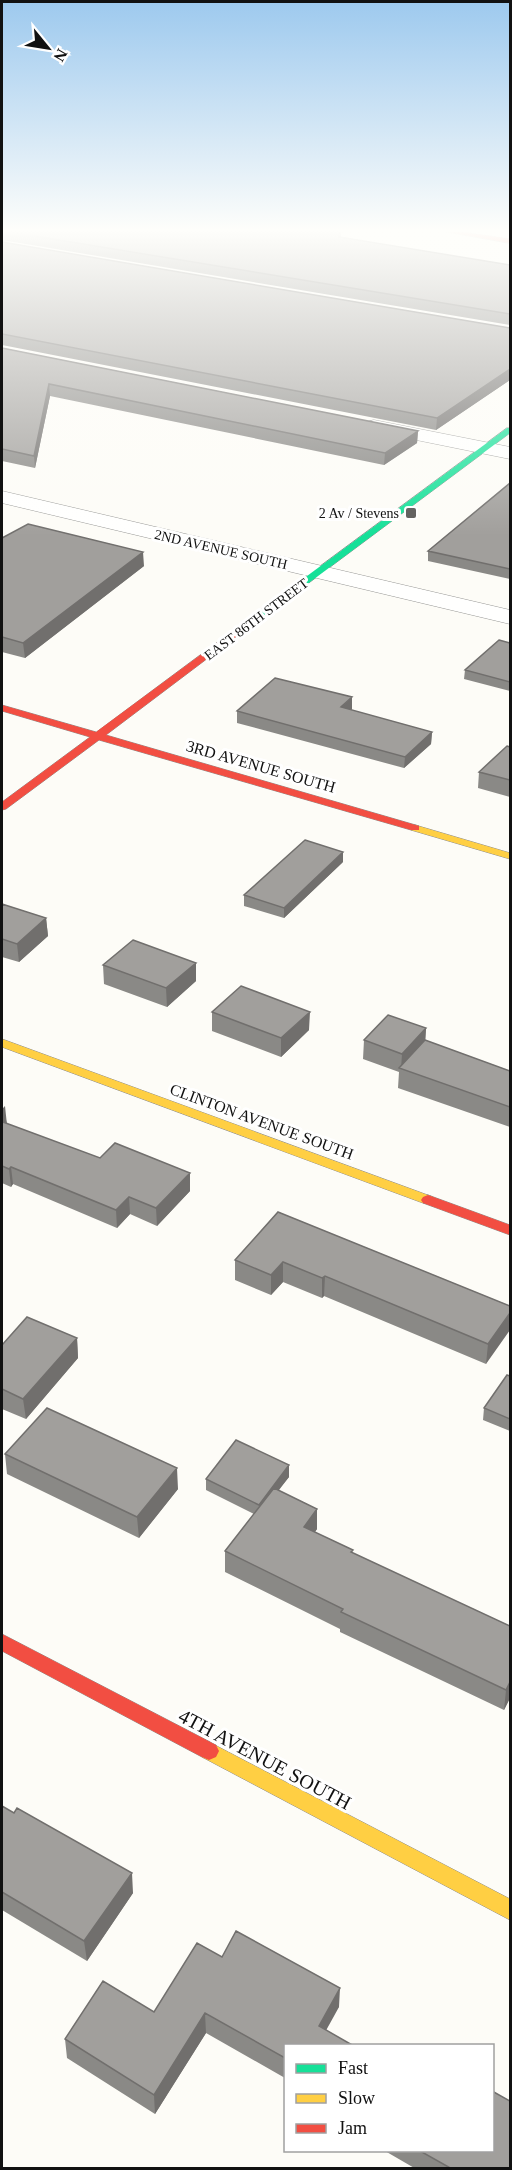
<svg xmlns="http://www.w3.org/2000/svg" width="512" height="2170" viewBox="0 0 512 2170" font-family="'Times New Roman',serif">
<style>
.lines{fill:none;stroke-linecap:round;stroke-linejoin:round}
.street-casing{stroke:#979795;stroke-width:1}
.fast-casing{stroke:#8e8d8b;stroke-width:1}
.slow-casing{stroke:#8e8d8b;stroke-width:1}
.jam-casing{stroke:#8e8d8b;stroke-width:1}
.street{fill:#fffffe;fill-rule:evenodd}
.fast{fill:#16e098;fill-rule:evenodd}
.slow{fill:#ffcf43;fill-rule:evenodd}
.jam{fill:#f24e42;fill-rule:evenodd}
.wall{fill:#8a8986}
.shaded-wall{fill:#716f6d}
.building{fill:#a19f9c;stroke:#716f6d;stroke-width:1.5}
.poi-dot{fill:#646362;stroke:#fff;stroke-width:2}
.labels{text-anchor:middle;stroke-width:6;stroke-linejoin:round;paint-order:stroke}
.far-poi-label{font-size:14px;fill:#111;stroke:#fff;text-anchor:end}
.far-street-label{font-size:14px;fill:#111;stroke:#fff}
.street-label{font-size:16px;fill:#111;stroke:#fff}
.near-street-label{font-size:20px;fill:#111;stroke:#fff}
</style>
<rect width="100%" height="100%" fill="#fdfcf7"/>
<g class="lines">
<defs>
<path id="street" d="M374 420 510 447V459L367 430 365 426 367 422Z
M2 491 510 610V624L2 503Z"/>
<path id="fast" d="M507 428H510V433L255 623H249V619Z"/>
<path id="slow" d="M415 825 510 853V859L411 830 409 828Z
M2 1039 433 1197 435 1200 433 1203H423L2 1047Z
M209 1742 510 1899V1920L202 1757 199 1751 202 1745Z"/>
<path id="jam" d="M447 232H463L510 239V243Z
M249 619 257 621 106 735 419 826V830H411L99 740 6 809 2 810V802L90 737 2 711V705L96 732Z
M428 1195 510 1225V1235L423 1203 421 1200 423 1197Z
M2 1634 216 1745 219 1751 216 1757 209 1760 202 1757 2 1651Z"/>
</defs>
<use href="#street" class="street-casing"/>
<use href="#fast" class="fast-casing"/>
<use href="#slow" class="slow-casing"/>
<use href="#jam" class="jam-casing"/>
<use href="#street" class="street"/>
<use href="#fast" class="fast"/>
<use href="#slow" class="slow"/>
<use href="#jam" class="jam"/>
</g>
<path class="wall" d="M2 232H341V237L510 265V326V325L2 240Z
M2 242 510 328V380L436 430 2 345V346Z
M2 348 418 431 417 443 384 465 50 396 35 468 2 461Z
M510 483V579L428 561V551Z
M2 538 144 566 25 658 2 652Z
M510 643V691L464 679 465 670Z
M352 709 350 710 432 732 431 744 404 768 237 723V711Z
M510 747V797L478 788 479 772Z
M343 862 284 918 244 906V895Z
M2 904 46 918 48 936 19 962 2 957Z
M196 963V981L167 1007 104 984 103 965Z
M212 1012 309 1030 281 1057 212 1031Z
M426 1028 425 1040 510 1071V1127L398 1088 399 1072 363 1059 364 1040Z
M2 1104 7 1124 190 1191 157 1226 130 1214 117 1228 13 1184 11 1187 2 1183Z
M278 1212 510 1306 486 1364 324 1296 322 1298 283 1282 271 1295 235 1280V1260Z
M77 1338 78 1358 26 1419 2 1409V1345Z
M510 1376V1431L483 1420 484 1408Z
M5 1454 178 1489 139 1538 7 1474Z
M289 1477 278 1490 317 1509V1529L315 1532 353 1550 352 1553 510 1626V1698L504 1710 340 1632V1629L225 1572V1551L254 1514 206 1490V1479Z
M2 1806 133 1893 87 1961 2 1910Z
M222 1957 339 2007 285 2046V2078L206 2033 155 2114 67 2058 65 2039 154 2012Z
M385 2151H492L510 2169H416Z"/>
<path class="shaded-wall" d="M510 369V380L436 430 437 418Z
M49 384 50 396 35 468 34 456Z
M418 431 417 443 384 465 385 453Z
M143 552 144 566 25 658 23 643Z
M352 697V709L341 719V707Z
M432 732 431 744 404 768 405 757Z
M343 852V862L284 918V908Z
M46 918 48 936 19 962 17 944Z
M196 963V981L167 1007 166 988Z
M310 1012 309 1030 281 1057V1038Z
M426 1028 425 1047 401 1069 402 1054Z
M5 1106 7 1125 2 1131V1109Z
M11 1167 13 1184 11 1187 9 1169Z
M190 1173V1191L157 1226 156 1208Z
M129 1197 130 1214 117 1228 116 1210Z
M283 1262V1282L271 1295V1275Z
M325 1276 324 1296 322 1298V1278Z
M510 1313V1330L486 1364 488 1344Z
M77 1338 78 1358 26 1419 23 1399Z
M289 1465V1477L259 1516V1505Z
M177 1468 178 1489 139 1538 137 1517Z
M317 1509V1529L303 1548 304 1527Z
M510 1682V1698L504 1710 506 1690Z
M132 1873 133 1893 87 1961 84 1941Z
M340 1988 339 2007 318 2045 319 2026Z
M205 2013 206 2033 155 2114 154 2095Z"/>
<path class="building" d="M10 232H340L339 237 510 265V314Z
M2 242 510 328V369L437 418 2 334Z
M2 348 418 431 385 453 49 384 34 456 2 449Z
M510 483V569L428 551Z
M28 524 143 552 23 643 2 637V538Z
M499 640 510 643V682L465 670Z
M275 678 352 697 341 707 432 732 405 757 237 711Z
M507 746 510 747V780L479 772Z
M305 840 343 852 284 908 244 895Z
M2 904 46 918 17 944 2 939Z
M133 940 196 963 166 988 103 965Z
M241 986 310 1012 281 1038 212 1012Z
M388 1015 426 1028 402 1054 364 1040Z
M425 1040 510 1071V1107L399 1068Z
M3 1122 100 1158 115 1143 190 1173 156 1208 129 1197 116 1210 11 1167 9 1169 2 1166V1124Z
M278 1212 510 1306V1313L488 1344 325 1276 322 1278 283 1262 271 1275 235 1260Z
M27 1317 77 1338 23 1399 2 1389V1345Z
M507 1375 510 1376V1419L484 1408Z
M47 1408 177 1468 137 1517 5 1454Z
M236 1440 289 1465 259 1505 206 1479Z
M274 1488 317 1509 304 1527 353 1550 351 1552 510 1626V1682L506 1690 341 1612 343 1609 225 1551Z
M2 1806 14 1813 17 1808 132 1873 84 1941 2 1892Z
M236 1931 340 1988 319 2026 354 2046H285V2058L205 2013 154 2095 65 2039 103 1981 154 2012 197 1943 222 1957Z
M492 2091 510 2101V2169H452L420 2151H492Z"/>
<linearGradient id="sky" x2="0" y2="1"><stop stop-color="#9dc9ee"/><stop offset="0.43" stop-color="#fefefb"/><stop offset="1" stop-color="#fefefb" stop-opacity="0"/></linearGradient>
<rect width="512" height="536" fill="url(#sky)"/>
<rect class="poi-dot" x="405" y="507" width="12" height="12" rx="3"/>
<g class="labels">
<g class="far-poi-label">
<text x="399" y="518">2 Av / Stevens</text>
</g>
<g class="far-street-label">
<text transform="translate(221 549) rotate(13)" y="5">2ND AVENUE SOUTH</text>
<text transform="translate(256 619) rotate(-37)" y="5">EAST 86TH STREET</text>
</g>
<g class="street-label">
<text transform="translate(261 766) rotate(16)" y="6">3RD AVENUE SOUTH</text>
<text transform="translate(262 1121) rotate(20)" y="6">CLINTON AVENUE SOUTH</text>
</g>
<g class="near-street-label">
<text transform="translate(265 1759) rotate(28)" y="7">4TH AVENUE SOUTH</text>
</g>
</g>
<rect width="512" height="2170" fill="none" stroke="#111111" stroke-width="6"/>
<rect x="284" y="2044" width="210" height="108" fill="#ffffff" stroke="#a0a0a0" stroke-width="1.5"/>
<rect x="296" y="2064" width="30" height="9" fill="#16e098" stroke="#a0a0a0" stroke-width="1.5"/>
<text x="338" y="2074" font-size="18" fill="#111111">Fast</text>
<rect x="296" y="2094" width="30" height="9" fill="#ffcf43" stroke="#a0a0a0" stroke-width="1.5"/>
<text x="338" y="2104" font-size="18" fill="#111111">Slow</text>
<rect x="296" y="2124" width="30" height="9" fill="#f24e42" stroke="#a0a0a0" stroke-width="1.5"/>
<text x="338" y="2134" font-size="18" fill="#111111">Jam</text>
<g transform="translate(48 48) rotate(120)" stroke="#ffffff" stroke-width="4.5" paint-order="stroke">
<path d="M0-4.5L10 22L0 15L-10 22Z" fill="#111111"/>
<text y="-9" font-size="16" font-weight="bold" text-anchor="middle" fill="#111111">N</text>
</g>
</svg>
